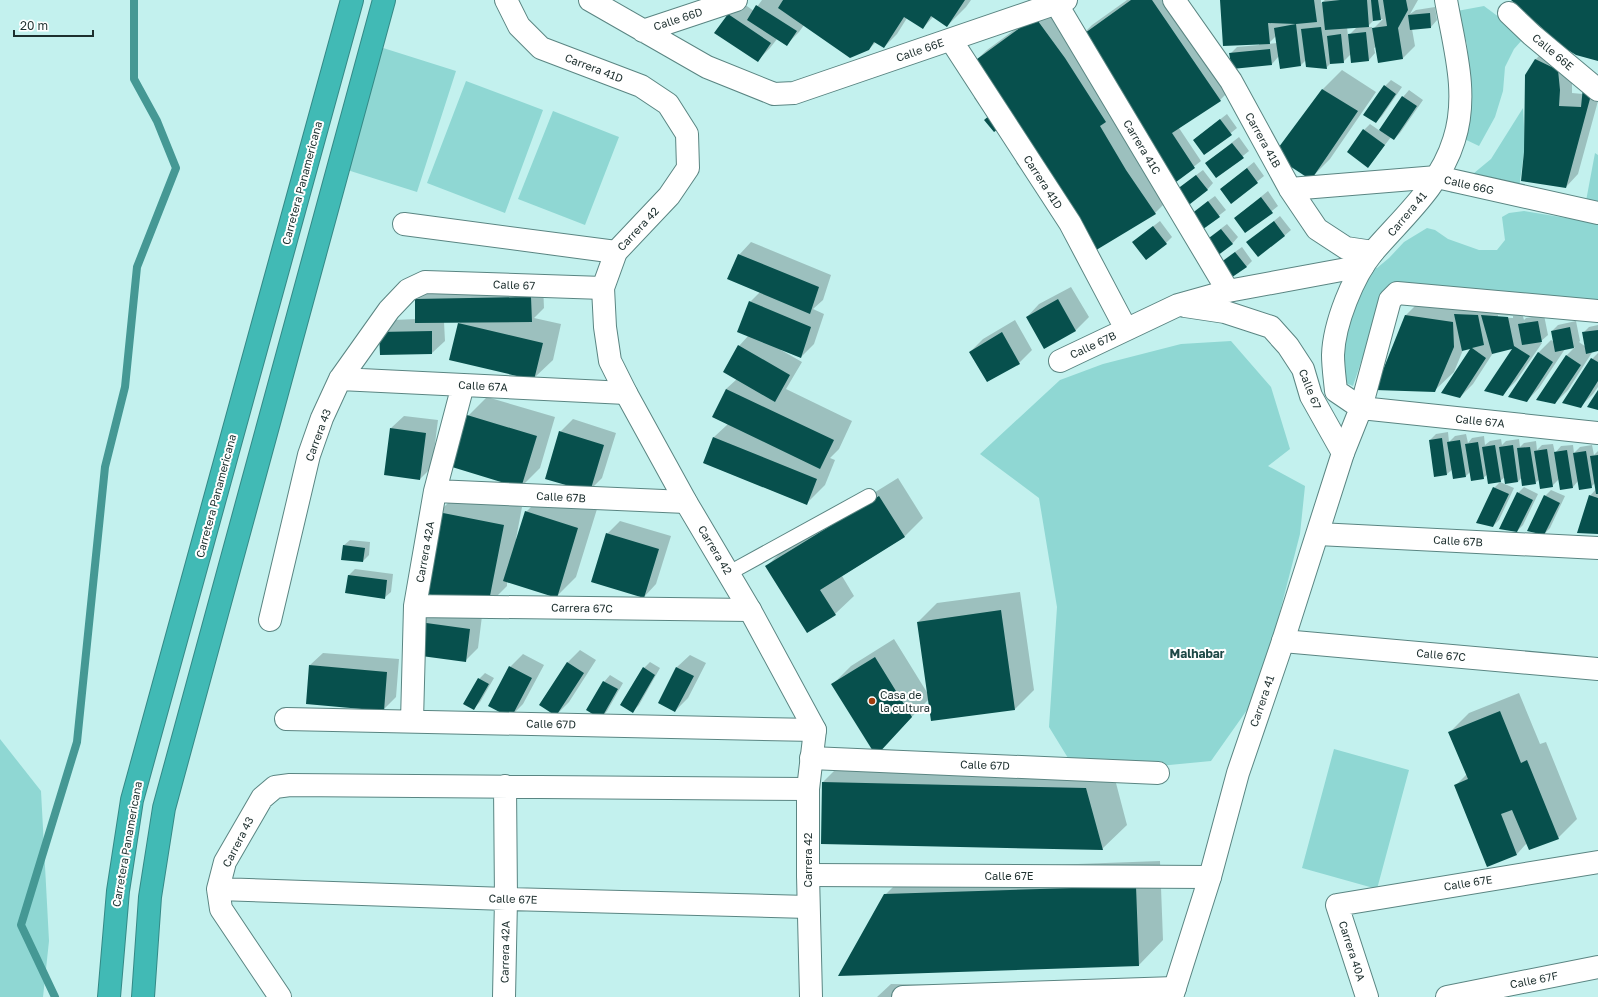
<svg xmlns="http://www.w3.org/2000/svg" width="1598" height="997" viewBox="0 0 1598 997" font-family="'Golos Text',sans-serif">
<style>
.green{fill:#8fd7d3}
.shadow{fill:#0003;fill-rule:evenodd}
.lines{fill:none;stroke-linecap:round;stroke-linejoin:round}
.stream{stroke:#459894;stroke-width:8}
.building{fill:#07504d}
.lane-casing{stroke:#5a8582;stroke-width:16}
.street-casing{stroke:#5a8582;stroke-width:24}
.secondary-casing{stroke:#5a8582;stroke-width:24}
.highway-casing{stroke:#348986;stroke-width:24}
.lane{stroke:#fff;stroke-width:14}
.street{stroke:#fff;stroke-width:22}
.secondary{stroke:#fff;stroke-width:22}
.highway{stroke:#41bab5;stroke-width:22}
.poi-dot{fill:#a13c0c;stroke:#fff;stroke-width:1.5}
.labels{text-anchor:middle;stroke-width:4;stroke-linejoin:round;paint-order:stroke}
.street-label{font-size:11px;fill:#1d2f2e;stroke:#fff}
.poi-label{font-size:11px;fill:#1d2f2e;stroke:#fff;text-anchor:start}
.neighbourhood-label{font-size:12px;font-weight:bold;fill:#1d4846;stroke:#fff}
</style>
<rect width="100%" height="100%" fill="#c3f1ee"/>
<path class="green" d="M1484 6 1507 23 1522 40 1514 49 1505 67 1503 91 1495 117 1479 146 1458 136 1469 70 1467 44 1457 11Z
M380 47 456 71 417 192 341 168Z
M466 81 543 110 505 213 427 183Z
M1523 108 1525 145 1518 196 1450 193 1491 159Z
M553 111 619 137 585 225 518 199Z
M1595 153 1598 155V202L1586 201Z
M1524 211 1566 218 1598 221V302L1519 293 1401 283 1371 347 1362 359 1353 386 1341 381 1331 368 1371 265 1377 268 1389 258 1404 242 1427 228 1435 230 1448 239 1479 250H1497L1505 240 1502 217 1509 213Z
M1231 341 1271 387 1290 449 1268 466 1305 486 1300 534 1259 693 1211 761 1138 768 1068 758 1049 727 1057 607 1039 498 980 454 1060 380 1103 364 1181 344Z
M0 739 41 791 49 941 43 997H0Z
M1334 749 1409 770 1377 889 1302 868Z"/>
<path class="shadow" d="M762 0H782L784 1V0H971L966 7 947 26 933 17 923 28 907 18 897 34 884 47 876 42 868 50 804 25 799 32 786 45 777 39 770 48 758 60 729 15 741 2 754 11Z
M1127 0H1173L1233 87 1220 100 1179 128 1201 161 1168 187 1079 38 1092 25Z
M1221 0H1321V3L1325 0H1418L1410 14 1416 10 1435 7 1437 20 1431 27 1412 29 1415 46 1402 59 1376 47 1374 48 1375 53 1369 60 1352 61 1351 54 1343 62 1331 63 1326 68 1306 60 1301 65 1279 56 1272 64 1230 54 1237 47 1259 45V43ZM1375 19H1383L1372 30V27H1367ZM1347 27H1357L1348 36ZM1276 36 1277 43 1268 44Z
M1048 5 1168 200 1155 213 1036 166 1025 174 1016 163 1022 157 992 113 994 101 983 110 974 98 980 92 974 62 987 50Z
M1548 47 1572 77V93L1583 94 1598 77V101L1578 174 1566 187 1535 60Z
M1342 70 1376 92 1330 159 1311 178 1275 155 1323 89Z
M1391 80 1402 87 1382 116 1376 122 1385 86Z
M1409 90 1423 100 1400 133 1394 139 1391 137 1368 167 1364 130 1370 124 1380 131 1403 97Z
M1227 114 1237 128 1205 154 1194 140Z
M1239 137 1249 151 1217 177 1206 163Z
M1254 162 1264 176 1231 203 1221 189Z
M1203 170 1213 183 1207 190H1176Z
M1268 191 1278 206 1246 232 1235 218Z
M1215 196 1226 210 1193 236 1188 216Z
M1280 216 1291 230 1284 236 1248 242Z
M1160 221 1172 237 1166 243 1133 242Z
M1227 224 1238 237 1232 244H1201Z
M751 242 831 275 823 300 813 309 824 314 814 344 801 357 782 349 781 350 802 362 786 389 852 421 839 449 830 458 835 460 825 485 806 504 704 463 714 437 728 424 713 417 726 389 737 379 739 346 749 335 750 302 760 292 739 255Z
M1242 247 1252 261 1246 267 1215 266Z
M543 285 544 308 534 318 561 324 553 360 534 378 459 324 461 321 444 322 445 341 432 353 380 332 393 320 416 319V300L429 287Z
M1071 287 1089 317 1076 330 1044 348 1027 317 1039 304Z
M1425 296 1520 305 1524 320 1526 318 1544 315 1548 335 1540 342 1542 343 1516 381 1503 394 1514 347 1493 353 1473 384 1460 397 1443 392 1472 347 1463 350 1454 372 1434 391 1406 315ZM1498 315 1513 316V318L1498 317Z
M1015 320 1032 350 1019 363 988 381 970 352 983 339Z
M1576 321 1580 341 1579 342 1586 347 1583 333 1589 327 1598 325V350L1593 351 1568 390 1555 403 1538 399 1567 355 1575 347 1565 349 1539 388 1527 401 1538 353 1551 340 1554 342 1552 331 1558 325Z
M1598 353V387L1593 394 1580 407 1592 359Z
M487 397 555 417 540 468 521 487 468 416Z
M404 416 438 420 432 467 420 479 391 428Z
M573 419 616 433 602 478 589 491 560 432Z
M1448 432 1449 442 1455 436 1466 434 1468 443 1472 438 1484 436 1485 445 1490 441 1501 439 1502 445 1506 441 1519 439 1520 447 1524 443 1536 441 1537 450 1542 445 1553 444 1555 453 1561 446 1573 445 1574 453 1580 447 1592 445 1594 455 1598 451V533L1590 496 1596 489 1595 483 1591 487 1578 481 1573 487 1559 479 1552 486 1540 479 1535 483 1522 477 1518 482 1505 477 1500 481 1488 474 1483 478 1470 472 1466 476 1453 469 1447 474 1435 476 1430 440 1436 434Z
M898 478 923 518 904 537 842 576 854 596 835 614 766 567 785 548Z
M1500 482 1514 488 1499 520 1493 526 1494 488Z
M1524 487 1538 494 1523 525 1517 531 1518 493Z
M1551 490 1565 496 1550 528 1544 534 1545 496Z
M458 493 522 507 516 539 517 540 526 512 545 493 597 509 576 577 557 596 507 581V586L488 605 439 512Z
M620 521 671 536 656 584 644 597 607 534Z
M350 540 370 542 369 555 363 561 343 546Z
M355 569 393 574 391 592 384 598 346 593 349 575Z
M1020 592 1034 690 1015 709 929 699 876 754 832 685 851 666 894 639 928 694 918 622 937 603Z
M433 609 482 616 478 648 465 661 420 622Z
M580 650 596 660 569 702 556 715 540 704 568 662Z
M323 653 399 659 396 697 383 710 310 665Z
M523 654 544 665 523 704 510 717 489 706 510 667Z
M690 655 706 663 688 698 675 711 659 703 677 667Z
M650 662 660 668 639 705 633 711 644 668Z
M485 673 494 678 480 702 473 709 479 679Z
M610 675 623 683 607 711 601 718 604 682Z
M1519 693 1540 744 1546 742 1577 819 1558 838 1527 843 1517 854 1456 785 1467 774 1450 732 1469 713Z
M848 757 1111 764 1127 825 1102 849 822 843 823 782Z
M1160 861 1163 940 1139 965 885 895 910 870Z
M891 984 1150 988V997H877Z"/>
<g class="lines">
<path class="stream" d="M55 997 21 925 77 742 105 467 125 387 137 267 176 168 157 121 134 79V0"/>
</g>
<path class="building" d="M783 0H965L947 27 931 16 923 29 904 17 884 48 874 42 869 50 850 58 778 8Z
M1131 0H1152L1221 101 1172 133 1195 168 1168 188 1078 38Z
M1220 0H1314L1317 22 1296 24 1301 66 1280 69 1274 28 1296 24 1268 23 1270 44 1223 46Z
M1340 0H1367L1369 27 1325 30 1322 2Z
M1371 0H1378L1381 20 1373 21Z
M1383 0H1406L1408 10 1398 28 1403 59 1378 63 1372 28 1387 26Z
M1511 0H1598V61L1576 55 1563 47Z
M756 5 797 31 787 46 747 20Z
M1430 13 1431 28 1410 30 1408 15Z
M728 14 771 43 758 62 714 33Z
M1035 17 1065 58 1106 122 1100 126 1126 170 1156 214 1093 252 973 62Z
M1321 27 1327 69 1306 67 1301 29Z
M1366 32 1369 61 1351 63 1348 34Z
M1341 34 1344 63 1330 64 1327 36Z
M1270 49 1272 65 1232 69 1229 53Z
M1535 59 1558 70 1560 90 1559 106 1581 107 1583 87 1591 95 1566 188 1521 181 1524 152 1525 75Z
M1384 85 1396 94 1376 123 1363 115Z
M1322 89 1358 111 1311 180 1273 155Z
M1402 96 1417 106 1394 140 1379 130Z
M996 110 1006 124 994 132 984 120Z
M1220 119 1232 135 1204 155 1193 140Z
M1363 129 1385 145 1368 168 1347 152Z
M1232 143 1244 158 1216 178 1205 163Z
M1247 168 1258 183 1231 204 1220 189Z
M1196 175 1208 190 1181 211 1168 196Z
M1261 197 1273 213 1245 233 1234 218Z
M1208 201 1220 217 1192 237 1181 222Z
M1274 221 1285 236 1258 257 1246 242Z
M1153 226 1167 244 1146 260 1132 242Z
M1221 229 1233 244 1205 265 1193 250Z
M1235 252 1247 267 1219 286 1208 272Z
M738 254 819 287 810 314 727 279Z
M531 297 532 322 415 323V299Z
M1058 299 1076 331 1044 349 1026 317Z
M749 301 811 327 801 358 737 332Z
M1454 314 1478 315 1484 345 1472 348 1486 358 1460 398 1441 393 1470 349 1462 351Z
M1405 315 1453 322 1454 347 1435 392 1375 390Z
M1481 315 1508 317 1514 346 1530 356 1503 396 1484 391 1512 349 1492 354Z
M1538 321 1542 342 1522 345 1518 324Z
M458 323 543 343 534 380 449 360Z
M1570 327 1574 348 1555 352 1551 331Z
M1598 330V351L1586 354 1582 332Z
M432 331V354L380 355 379 332Z
M1002 332 1020 364 987 382 969 352Z
M738 345 790 375 775 402 723 372Z
M1538 352 1553 362 1527 402 1508 397Z
M1566 355 1581 365 1555 404 1536 400Z
M1591 358 1598 362V381L1581 408 1562 403Z
M726 389 834 440 820 469 712 417Z
M1598 390V410L1587 407Z
M467 415 537 436 521 488 452 467Z
M390 428 426 433 420 480 384 475Z
M559 431 604 445 590 492 545 479Z
M713 437 817 479 807 505 703 463Z
M1442 438 1447 475 1434 477 1429 440Z
M1460 440 1466 477 1453 479 1447 442Z
M1478 442 1484 479 1471 481 1465 444Z
M1495 445 1501 482 1488 484 1482 447Z
M1513 445 1518 482 1505 484 1499 447Z
M1530 447 1536 484 1522 486 1517 448Z
M1547 449 1553 487 1540 489 1534 451Z
M1567 450 1573 488 1560 490 1554 452Z
M1586 451 1592 488 1579 490 1573 453Z
M1598 455V494H1596L1590 456Z
M1493 487 1509 494 1493 527 1476 523Z
M1517 492 1533 500 1517 532 1499 529Z
M1544 495 1560 503 1544 535 1527 531Z
M1589 495 1598 498V534L1577 533Z
M879 496 905 537 820 590 836 615 807 633 765 566Z
M525 511 578 528 557 598 503 581Z
M438 512 504 525 488 606 422 593Z
M606 533 659 549 644 598 591 582Z
M343 545 365 548 363 562 341 560Z
M348 575 387 580 385 599 345 593Z
M1001 610 1015 710 931 721 917 622Z
M419 622 470 629 466 662 414 655Z
M875 657 912 717 876 756 831 684Z
M567 662 584 673 556 716 539 705Z
M309 665 387 672 384 711 306 704Z
M509 666 532 678 511 718 488 706Z
M643 667 655 675 633 713 620 705Z
M676 667 694 676 675 712 658 703Z
M478 678 489 684 474 710 463 704Z
M603 681 618 689 601 719 586 710Z
M1500 711 1521 763 1527 760 1559 839 1529 850 1512 810 1501 814 1517 855 1487 867 1454 785 1468 779 1448 732Z
M822 782 1086 788 1103 850 821 844Z
M1136 886 1139 966 838 976 884 894Z"/>
<g class="lines">
<defs>
<path id="lane" d="M729 573 869 496"/>
<path id="street" d="M590 0 707 67 774 94 794 93 1066 0
M1174 0 1231 81 1290 189 1317 229 1346 248 1373 252
M1056 3 1228 291
M1509 13 1532 35 1598 90
M643 31 736 0
M951 40 1070 223 1126 329
M1290 189 1437 177 1598 213
M404 224 616 252
M1185 306 1225 312 1271 327 1288 346 1303 369 1311 396 1343 453
M1060 361 1178 305 1228 291 1363 266
M340 379 626 393
M1361 408 1390 300 1397 293 1598 311
M435 491 686 502
M1318 534 1598 548
M415 606 750 610
M270 620 309 455 322 418 340 379 389 310 408 290 425 282 603 288
M1283 641 1598 669
M286 719 815 730
M412 721 415 606 435 491 463 385
M811 758 1158 773
M808 875 1210 877
M218 889 506 899 808 907
M280 997 221 909 218 889 225 862 262 798 275 787 290 785 808 789
M504 997 506 899 505 786
M903 997 1175 988
M1367 997 1337 905 1598 862
M1447 997 1598 967"/>
<path id="secondary" d="M506 0 519 26 541 48 641 86 668 104 687 134 688 168 669 196 616 252 603 288 605 327 610 361 626 393 686 502 750 610 815 730 808 789V875L811 997
M1446 0C1454 46 1469 94 1454 140 1440 186 1403 217 1373 252 1353 276 1334 324 1333 355 1333 367 1335 380 1336 391L1361 408 1598 433
M1172 997 1210 877 1238 773 1283 641 1343 453 1361 408"/>
<path id="highway" d="M109 997 118 891 132 800 352 0
M143 997 150 897 164 808 384 0"/>
</defs>
<use href="#lane" class="lane-casing"/>
<use href="#street" class="street-casing"/>
<use href="#secondary" class="secondary-casing"/>
<use href="#highway" class="highway-casing"/>
<use href="#lane" class="lane"/>
<use href="#street" class="street"/>
<use href="#secondary" class="secondary"/>
<use href="#highway" class="highway"/>
</g>
<circle class="poi-dot" cx="872" cy="701" r="4"/>
<g class="labels">
<g class="street-label">
<text transform="translate(678 19) rotate(-18)" y="4">Calle 66D</text>
<text transform="translate(920 50) rotate(-19)" y="4">Calle 66E</text>
<text transform="translate(1553 52) rotate(40)" y="4">Calle 66E</text>
<text transform="translate(594 68) rotate(21)" y="4">Carrera 41D</text>
<text transform="translate(1263 140) rotate(61)" y="4">Carrera 41B</text>
<text transform="translate(1142 147) rotate(59)" y="4">Carrera 41C</text>
<text transform="translate(1043 182) rotate(57)" y="4">Carrera 41D</text>
<text transform="translate(302 183) rotate(-75)" y="4">Carretera Panamericana</text>
<text transform="translate(1469 185) rotate(13)" y="4">Calle 66G</text>
<text transform="translate(1407 214) rotate(-50)" y="4">Carrera 41</text>
<text transform="translate(638 229) rotate(-47)" y="4">Carrera 42</text>
<text transform="translate(514 285) rotate(2)" y="4">Calle 67</text>
<text transform="translate(1093 345) rotate(-25)" y="4">Calle 67B</text>
<text transform="translate(483 386) rotate(3)" y="4">Calle 67A</text>
<text transform="translate(1310 389) rotate(68)" y="4">Calle 67</text>
<text transform="translate(1480 421) rotate(6)" y="4">Calle 67A</text>
<text transform="translate(318 435) rotate(-70)" y="4">Carrera 43</text>
<text transform="translate(216 496) rotate(-75)" y="4">Carretera Panamericana</text>
<text transform="translate(561 497) rotate(3)" y="4">Calle 67B</text>
<text transform="translate(1458 541) rotate(3)" y="4">Calle 67B</text>
<text transform="translate(715 550) rotate(59)" y="4">Carrera 42</text>
<text transform="translate(425 552) rotate(-80)" y="4">Carrera 42A</text>
<text transform="translate(582 608) rotate(1)" y="4">Carrera 67C</text>
<text transform="translate(1441 655) rotate(5)" y="4">Calle 67C</text>
<text transform="translate(1262 701) rotate(-71)" y="4">Carrera 41</text>
<text transform="translate(551 724) rotate(1)" y="4">Calle 67D</text>
<text transform="translate(985 765) rotate(2)" y="4">Calle 67D</text>
<text transform="translate(238 842) rotate(-63)" y="4">Carrera 43</text>
<text transform="translate(127 844) rotate(-80)" y="4">Carretera Panamericana</text>
<text transform="translate(808 860) rotate(-90)" y="4">Carrera 42</text>
<text x="1009" y="880">Calle 67E</text>
<text transform="translate(1468 883) rotate(-9)" y="4">Calle 67E</text>
<text transform="translate(513 899) rotate(2)" y="4">Calle 67E</text>
<text transform="translate(1352 951) rotate(72)" y="4">Carrera 40A</text>
<text transform="translate(505 952) rotate(-89)" y="4">Carrera 42A</text>
<text transform="translate(1534 980) rotate(-11)" y="4">Calle 67F</text>
</g>
<g class="poi-label">
<text x="880" y="699">Casa de<tspan x="880" dy="13">la cultura</tspan></text>
</g>
<g class="neighbourhood-label">
<text x="1197" y="658">Malhabar</text>
</g>
</g>
<path d="M14 30v6h79v-6" fill="none" stroke="#1d2f2e" stroke-width="2"/>
<text x="20" y="30" font-size="12" fill="#1d2f2e" stroke="#ffffff" stroke-width="3" paint-order="stroke">20 m</text>
</svg>
